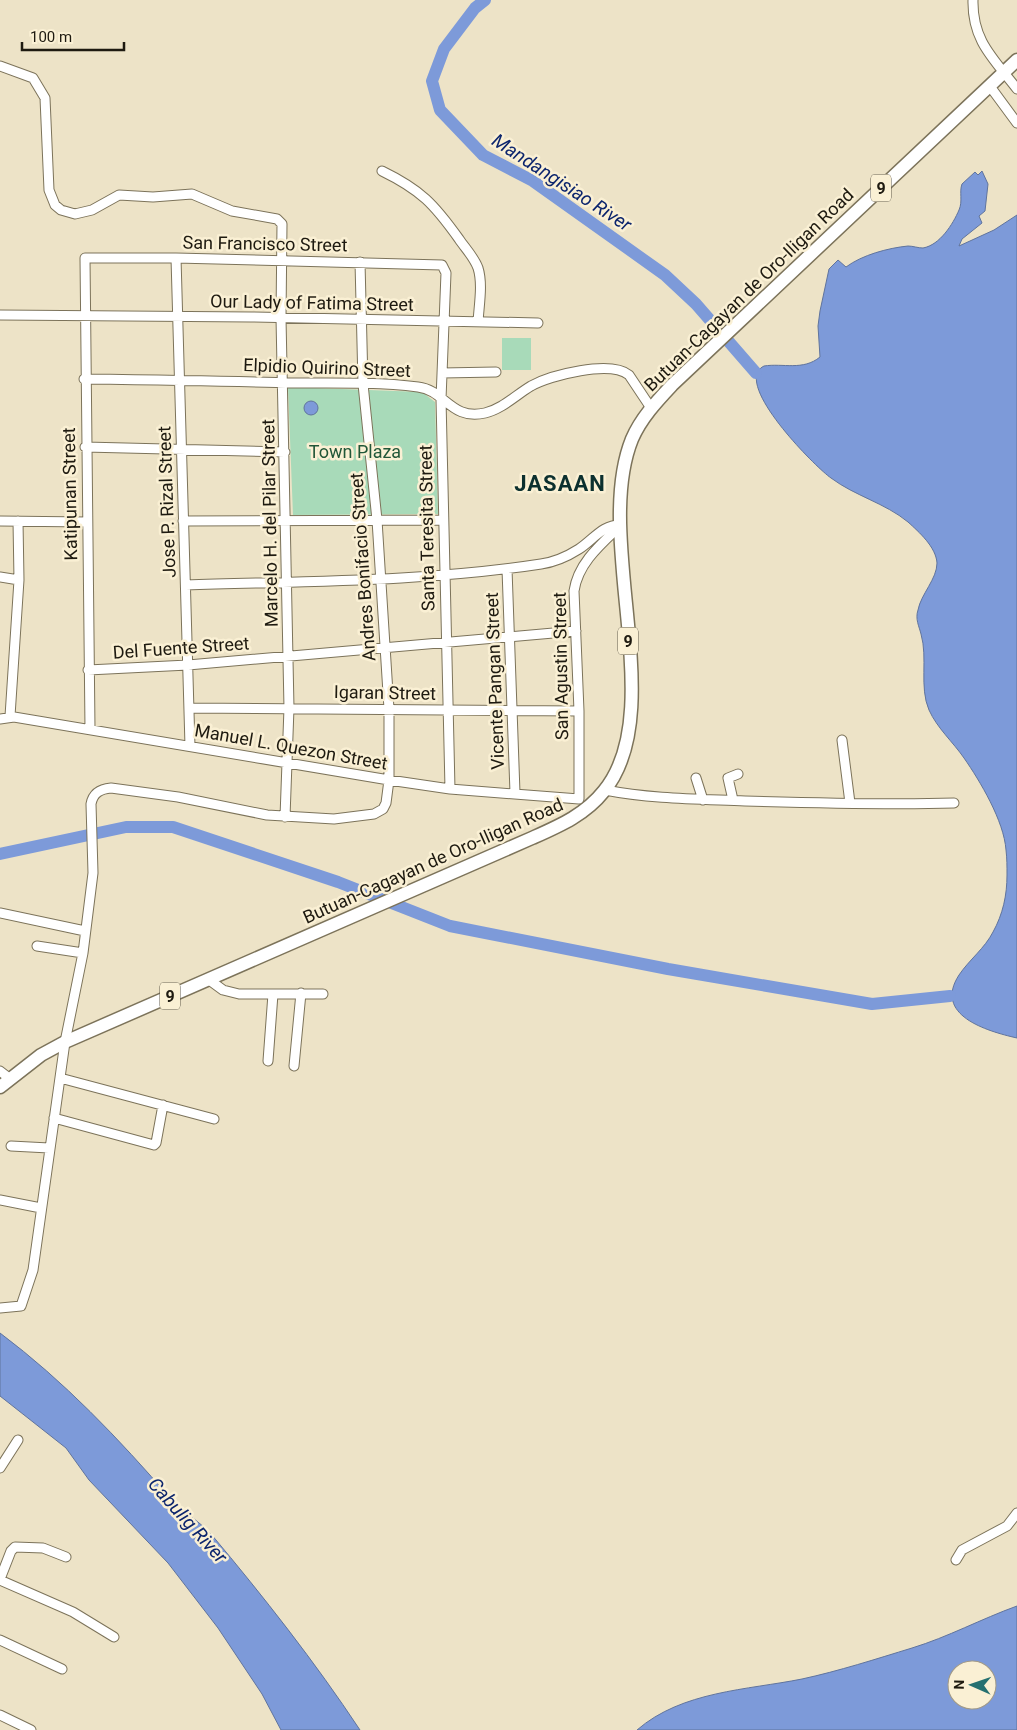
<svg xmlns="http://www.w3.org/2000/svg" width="1017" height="1730" viewBox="0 0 1017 1730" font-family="Roboto,sans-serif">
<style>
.green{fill:#a8dab9}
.water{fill:#7d9ad9;stroke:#60749d;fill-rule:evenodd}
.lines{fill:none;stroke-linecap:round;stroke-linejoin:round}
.river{stroke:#7d9ad9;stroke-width:12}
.minor-casing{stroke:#7c735a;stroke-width:11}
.highway-casing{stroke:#7c735a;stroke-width:15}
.minor{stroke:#fff;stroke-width:9}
.highway{stroke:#fff;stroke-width:12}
.labels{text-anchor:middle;stroke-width:5;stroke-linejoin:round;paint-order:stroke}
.shield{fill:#faf0d4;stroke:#605a4b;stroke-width:1}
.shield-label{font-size:16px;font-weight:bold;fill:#1e1a10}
.street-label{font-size:18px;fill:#1e1a10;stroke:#faf0d4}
.park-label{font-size:18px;fill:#215738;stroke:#faf0d4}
.water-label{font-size:19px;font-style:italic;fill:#0c256d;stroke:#faf0d4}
.district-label{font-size:22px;font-weight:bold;letter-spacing:1px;fill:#0c302f;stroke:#faf0d4}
</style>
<rect width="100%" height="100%" fill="#ede3c7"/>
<path class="green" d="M502 338H531V370H502Z
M288 387 422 392 435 402 438 514 293 515Z"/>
<path class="water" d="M982 171 988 184 985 211 979 216 982 223 962 239 959 246 994 230 1017 215V1038C986 1031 933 1015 959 975 969 960 985 948 993 932 1003 914 1007 895 1007 875 1007 867 1007 858 1006 850 1004 821 980 781 964 758 953 742 937 728 929 710 919 687 928 658 921 634 919 626 915 619 918 610 921 594 937 579 937 563 936 547 919 532 908 522 885 503 855 496 831 478 814 466 731 382 764 366 783 363 803 371 820 357L818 326 820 311 829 269 838 260 846 267C862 255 888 248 908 246 913 246 918 248 923 248 940 245 953 224 959 210 963 201 959 192 962 184L975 172 978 175Z
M304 408a7 7 0 1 1 14 0a7 7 0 1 1-14 0Z
M0 1333C64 1381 119 1439 171 1499 183 1512 199 1521 211 1534 263 1596 315 1662 360 1730H281L262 1694 218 1628 168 1563 89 1480 66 1448 0 1396Z
M1017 1606V1730H637C682 1691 747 1690 802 1679 839 1671 876 1659 912 1648 948 1637 981 1619 1017 1606ZM957 1670H987V1700H957Z"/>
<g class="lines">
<path class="river" d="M485 0 475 8 444 49 432 81 440 110 483 155 533 181 665 275 696 304 756 373
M0 854 126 827H173L338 882 450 926 668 969 872 1004 950 996"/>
<defs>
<path id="minor" d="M973 0C972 41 994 59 1017 89
M0 66 33 78 45 98 49 190 55 205 61 210 75 214 92 210 119 195 153 197 192 194 232 211 277 219 282 224 281 318 289 708 285 817
M989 85 1017 123
M382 171C421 190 434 204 459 239 465 248 474 257 478 268 483 284 479 305 478 322
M176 258 190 746
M0 315 251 317 538 323
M442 373 496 372
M84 379C155 380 226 381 296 383 337 383 378 382 418 387 445 390 451 421 485 413 502 409 516 395 531 386 551 375 610 360 629 375L651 408
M85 447 285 452
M0 521 87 522
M183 521 443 520
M507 569 515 793
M0 577 19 580
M186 585C304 581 424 582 541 564 555 562 568 556 579 549 593 540 603 524 621 525
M88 670 188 665 576 631
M189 708 579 711
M10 716 19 580 18 521
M0 719 14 717 389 780 450 789 579 799
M90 729 85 258H176L442 265 446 273 441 399 450 789
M842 740 850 803
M696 778 703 800
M605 790C651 799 698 799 745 801 814 803 884 805 954 803
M579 799V711L574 591C578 563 601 544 621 525
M733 800 728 778 738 774
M0 913 85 931
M37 946 83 953
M208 979 223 990 239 994H323
M268 1061 273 994
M294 1066 301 993
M0 1071 9 1078
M60 1078 214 1119
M54 1118 154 1145 156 1143 163 1105
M11 1146 49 1148
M0 1200 41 1208
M0 1308 21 1306 33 1270 65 1042 83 953 93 873 91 804C93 793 100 789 111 788L178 797 267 815 334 819 374 814 383 809 386 803 389 780V709L377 520 363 384 360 262
M0 1468 18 1440
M956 1560 962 1550 1007 1526 1017 1513
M0 1579 11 1551 15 1547 43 1548 66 1557
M0 1580 73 1612 114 1637
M0 1640 62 1669
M0 1715 31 1730"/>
<path id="highway" d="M0 1087 41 1055 65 1042 532 838C559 826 585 815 604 791 670 710 592 538 632 439 641 418 657 401 672 385L1017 60"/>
</defs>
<use href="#minor" class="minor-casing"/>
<use href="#highway" class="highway-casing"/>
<use href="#minor" class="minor"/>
<use href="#highway" class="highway"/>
</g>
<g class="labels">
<g class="shield">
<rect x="871" y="174.5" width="20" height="27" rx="4"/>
<rect x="618" y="627.5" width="20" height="27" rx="4"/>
<rect x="160" y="982.5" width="20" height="27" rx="4"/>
</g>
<g class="shield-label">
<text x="881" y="194">9</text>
<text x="628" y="647">9</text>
<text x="170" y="1002">9</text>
</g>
<g class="street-label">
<text transform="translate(265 244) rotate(1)" y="6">San Francisco Street</text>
<text transform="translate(749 290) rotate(-44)" y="6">Butuan-Cagayan de Oro-Iligan Road</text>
<text transform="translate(312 303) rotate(1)" y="6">Our Lady of Fatima Street</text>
<text transform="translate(327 368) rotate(2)" y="6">Elpidio Quirino Street</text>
<text transform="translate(70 494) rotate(-91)" y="6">Katipunan Street</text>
<text transform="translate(167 502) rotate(-92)" y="6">Jose P. Rizal Street</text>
<text transform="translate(270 523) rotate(-91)" y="6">Marcelo H. del Pilar Street</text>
<text transform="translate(427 528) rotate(-91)" y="6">Santa Teresita Street</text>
<text transform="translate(363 567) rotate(-94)" y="6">Andres Bonifacio Street</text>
<text transform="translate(181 648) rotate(-4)" y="6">Del Fuente Street</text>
<text transform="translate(561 666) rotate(-91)" y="6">San Agustin Street</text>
<text transform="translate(495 681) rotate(-92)" y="6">Vicente Pangan Street</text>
<text transform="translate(385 693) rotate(1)" y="6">Igaran Street</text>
<text transform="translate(291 747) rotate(10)" y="6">Manuel L. Quezon Street</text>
<text transform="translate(433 861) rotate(-24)" y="6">Butuan-Cagayan de Oro-Iligan Road</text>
</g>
<g class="park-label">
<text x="355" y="458">Town Plaza</text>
</g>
<g class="water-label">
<text transform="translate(562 182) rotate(33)" y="7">Mandangisiao River</text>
<text transform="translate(188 1520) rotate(48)" y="7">Cabulig River</text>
</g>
<g class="district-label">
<text x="560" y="491">JASAAN</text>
</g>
</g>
<g transform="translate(972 1685) rotate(272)"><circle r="24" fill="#faf0d4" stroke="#a29a86"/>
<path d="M0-4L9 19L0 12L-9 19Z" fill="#257070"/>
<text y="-8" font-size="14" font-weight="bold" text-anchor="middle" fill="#1e1a10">N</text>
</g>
<path d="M22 42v8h102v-8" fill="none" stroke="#1e1a10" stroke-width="2.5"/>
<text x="30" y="42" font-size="15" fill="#1e1a10" stroke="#faf0d4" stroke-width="4" paint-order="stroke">100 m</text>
</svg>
